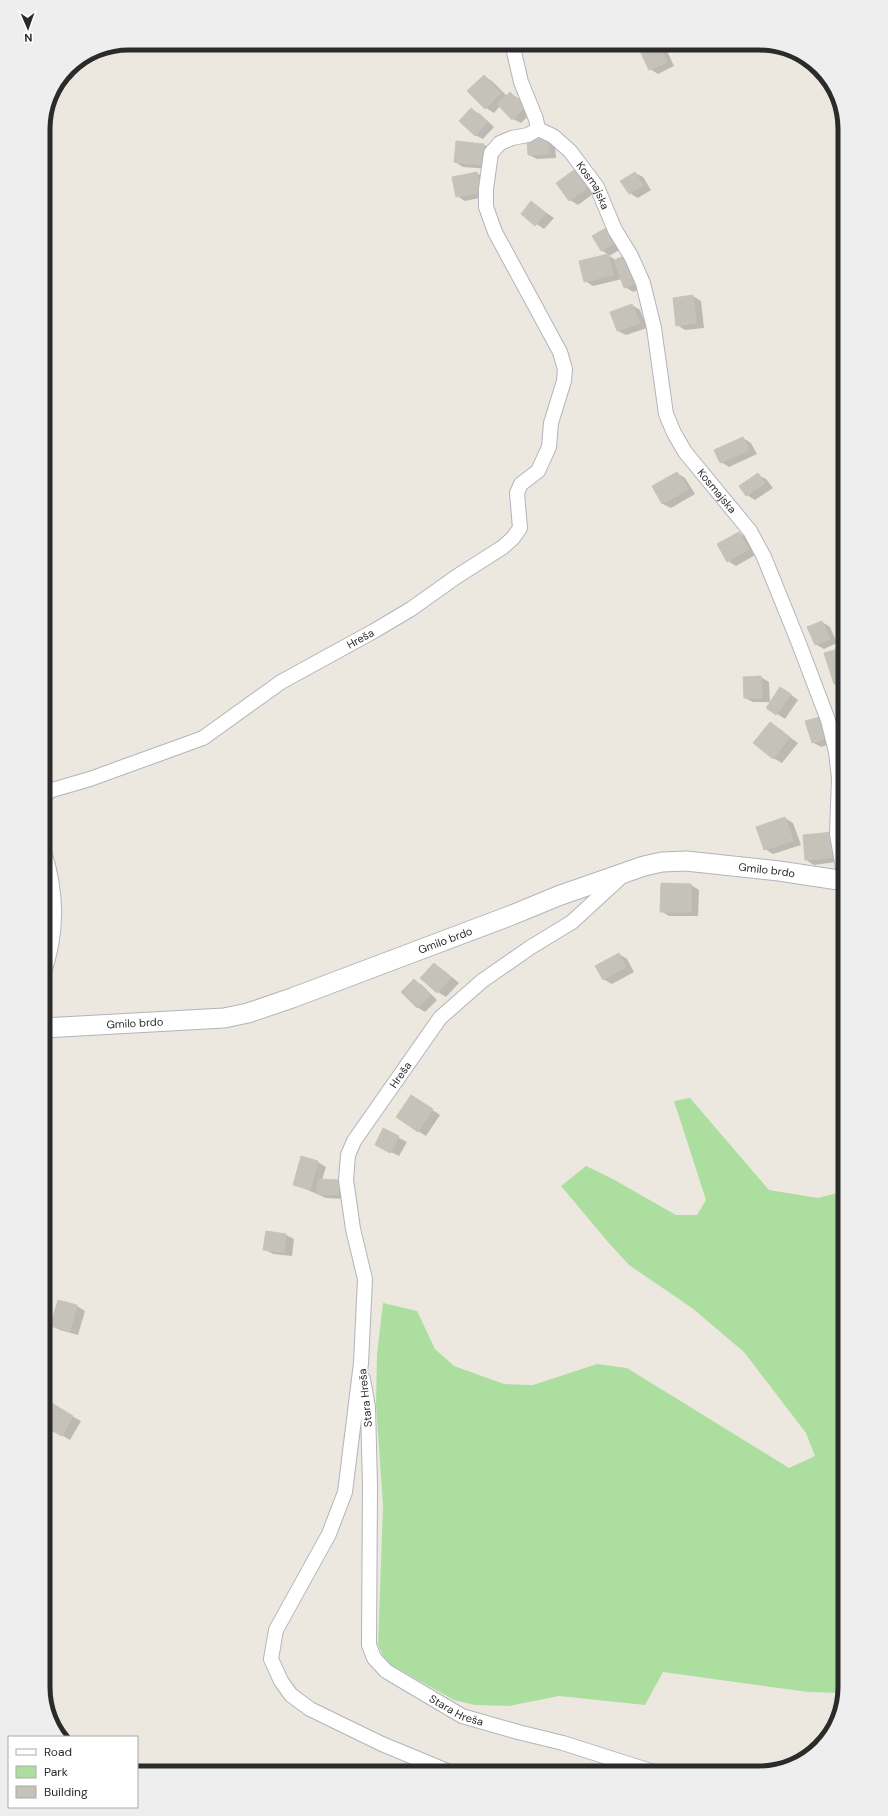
<svg xmlns="http://www.w3.org/2000/svg" width="888" height="1816" viewBox="0 0 888 1816" font-family="'DM Sans',sans-serif">
<style>
.green{fill:#acdf9f}
.shadow{fill:#0003;fill-rule:evenodd}
.building{fill:#c5c2ba;stroke:#c8c4b8}
.lines{fill:none;stroke-linecap:round;stroke-linejoin:round}
.street-casing{stroke:#b2b3be;stroke-width:16}
.secondary-casing{stroke:#b2b3be;stroke-width:21}
.street{stroke:#fff;stroke-width:14}
.secondary{stroke:#fff;stroke-width:19}
.labels{text-anchor:middle;stroke-width:3;stroke-linejoin:round;paint-order:stroke}
.street-label{font-size:11px;fill:#2b2b2b;stroke:#fff}
.rim{fill:none;stroke:#2b2b2b;stroke-width:5}
</style>
<rect width="100%" height="100%" fill="#ece8df"/>
<path class="green" d="M690 1098 769 1190 818 1198 845 1191V1687L843 1693 808 1692 663 1672 645 1705 559 1696 509 1706 475 1705 454 1700 391 1665 383 1656 378 1645 383 1506 376 1404 377 1354 383 1303 417 1311 435 1349 454 1366 504 1384 533 1385 597 1364 627 1368 789 1468 815 1456 806 1433 744 1352 692 1308 629 1265 608 1242 561 1186 586 1166 611 1178 676 1215H697L706 1200 674 1101Z"/>
<path class="shadow" d="M658 44 666 49 674 66 658 74 650 69Z
M484 76 492 81 507 96 510 93 518 98 532 112 521 123 513 119 500 106 494 113 486 108Z
M472 110 480 114 494 127 483 139 475 135Z
M547 139 555 144 556 158 537 159 529 155Z
M484 145 492 149 490 169 463 167 455 162Z
M577 170 597 191 578 205 570 200Z
M477 173 485 178 489 196 465 201 457 196Z
M635 173 643 177 651 190 638 198 629 193Z
M531 202 554 218 544 229 522 214Z
M606 229 615 234 623 248 609 256 616 260 625 257 643 288 633 292 625 287 622 279 593 286 585 281 580 262 609 255 601 250ZM609 235 619 247 617 248Z
M693 296 701 301 704 328 685 330 677 325Z
M632 305 640 310 647 328 626 335 618 331Z
M743 438 751 443 757 454 729 467 721 462Z
M677 473 685 478 695 494 671 508 663 504 653 487Z
M758 475 766 479 773 488 755 500 747 495Z
M739 533 747 538 757 554 736 566 728 561Z
M822 622 830 627 837 643 824 649 815 644Z
M844 648 845 688H843L834 684 825 654Z
M761 677 769 682 770 702H753L745 698 744 678Z
M789 693 798 700 785 719 768 708Z
M820 718 834 743 821 747 812 742Z
M770 723 798 743 782 763 773 758Z
M785 818 793 823 801 845 773 854 765 849Z
M832 833 843 861 814 865 806 860Z
M691 885 699 890 698 916H669L661 911Z
M619 954 627 959 634 972 612 984 603 979Z
M434 964 442 969 459 983 446 997 438 992 422 978Z
M414 981 422 985 437 1000 425 1012 417 1007Z
M419 1101 440 1115 426 1136 418 1131Z
M384 1130 407 1142 399 1156 384 1149Z
M302 1157 318 1162 326 1167 322 1180 338 1181 347 1185 346 1199 326 1198 294 1184Z
M286 1235 294 1239 292 1256 273 1254 264 1249Z
M77 1306 85 1311 78 1335 60 1330 52 1326Z
M50 1404 81 1421 70 1440 43 1425Z"/>
<path class="building" d="M658 43 667 62 649 70 640 51Z
M484 75 501 93 485 109 467 91Z
M510 92 525 107 512 120 497 104Z
M471 108 487 122 475 136 459 121Z
M547 138 549 154 528 155 527 140Z
M456 141 484 144 482 165 454 162Z
M577 168 589 186 569 201 556 183Z
M477 172 481 192 456 197 452 177Z
M635 172 643 185 629 194 620 181Z
M531 201 546 213 535 226 521 214Z
M606 228 615 243 601 251 592 236Z
M608 254 613 275 584 282 579 261Z
M625 256 635 284 624 288 614 260Z
M693 295 696 323 676 326 673 298Z
M632 304 640 323 617 331 610 312Z
M743 437 749 450 720 463 714 450Z
M677 472 688 489 662 504 652 486Z
M758 473 765 483 746 496 739 486Z
M739 532 749 549 727 562 717 544Z
M822 621 830 639 815 645 807 627Z
M844 647 845 681 834 684 824 653Z
M761 676 762 698H744L743 677Z
M780 687 791 694 776 715 766 708Z
M845 693V722H844L840 694Z
M820 717 827 738 812 743 805 721Z
M770 722 790 737 773 759 753 743Z
M785 817 793 841 764 850 756 827Z
M833 832 835 857 805 860 803 835Z
M661 883 691 884V912H660Z
M619 953 626 967 603 980 595 966Z
M434 963 451 978 437 993 420 978Z
M414 979 430 995 417 1008 401 992Z
M411 1095 433 1109 418 1132 396 1117Z
M383 1128 399 1136 390 1153 375 1145Z
M301 1156 318 1161 310 1190 293 1185Z
M318 1179 339 1180 338 1195 317 1194Z
M266 1231 286 1234 284 1252 263 1250Z
M58 1300 77 1305 70 1331 50 1326Z
M50 1402 73 1416 62 1436 43 1426V1414Z"/>
<g class="lines">
<defs>
<g id="street">
<path d="M512 43 521 82 536 119 538 129"/>
<path id="s1" d="M538 129 553 136 570 151 597 187 615 230 631 256 643 283 654 328 666 414 674 433 685 452 750 531 764 557 798 641 828 720 836 752 839 778 837 834 845 879"/>
<path id="s2" d="M43 796 52 790 90 779 203 738 281 682 374 631 411 609 456 577 503 547 513 538 520 528 517 493 521 484 538 471 549 447 551 423 564 381 565 369 560 352 495 232 486 207V189L491 153 500 143 512 138 528 135 538 129"/>
<path d="M43 975C58 933 58 892 43 849"/>
<path id="s3" d="M363 1379 368 1407 370 1486 369 1645 374 1658 386 1671 462 1716 518 1732 563 1743 657 1773"/>
<path id="s4" d="M452 1773 382 1744 310 1709 291 1695 281 1681 271 1659 276 1630 329 1534 345 1492 361 1363 365 1279 353 1229 346 1180 348 1155 354 1141 440 1018 482 981 531 947 572 922 622 876"/>
</g>
<g id="secondary">
<path id="s5" d="M43 1028 224 1018 248 1013 292 998 512 915 558 896 644 866 662 862 686 861 779 871 845 881"/>
</g>
</defs>
<use href="#street" class="street-casing"/>
<use href="#secondary" class="secondary-casing"/>
<use href="#street" class="street"/>
<use href="#secondary" class="secondary"/>
</g>
<g class="labels">
<g class="street-label">
<text dy="4" stroke="none"><textPath href="#s1" startOffset="81">Kosmajska</textPath></text>
<text dy="4" stroke="none"><textPath href="#s1" startOffset="417">Kosmajska</textPath></text>
<text dy="4" stroke="none"><textPath href="#s2" startOffset="357">Hreša</textPath></text>
<text dy="4" stroke="none"><textPath href="#s5" startOffset="752">Gmilo brdo</textPath></text>
<text dy="4" stroke="none"><textPath href="#s5" startOffset="416">Gmilo brdo</textPath></text>
<text dy="4" stroke="none"><textPath href="#s5" startOffset="92">Gmilo brdo</textPath></text>
<text dy="4" stroke="none"><textPath href="#s4" startOffset="841">Hreša</textPath></text>
<text transform="translate(365 1398) rotate(-96)" y="4">Stara Hreša</text>
<text dy="4" stroke="none"><textPath href="#s3" startOffset="379">Stara Hreša</textPath></text>
</g>
</g>
<path d="M0 0H888V1816H0ZM129 50H759A79 79 0 0 1 838 129V1687A79 79 0 0 1 759 1766H129A79 79 0 0 1 50 1687V129A79 79 0 0 1 129 50Z" fill="#eee" fill-rule="evenodd"/>
<path class="rim" d="M129 50H759A79 79 0 0 1 838 129V1687A79 79 0 0 1 759 1766H129A79 79 0 0 1 50 1687V129A79 79 0 0 1 129 50Z"/>
<rect x="8" y="1736" width="130" height="72" fill="#ffffff" stroke="#aaaaaa"/>
<rect x="16" y="1749" width="20" height="6" fill="#ffffff" stroke="#aaaaaa"/>
<text x="44" y="1756" font-size="12" fill="#2b2b2b">Road</text>
<rect x="16" y="1766" width="20" height="12" fill="#acdf9f" stroke="#aaaaaa"/>
<text x="44" y="1776" font-size="12" fill="#2b2b2b">Park</text>
<rect x="16" y="1786" width="20" height="12" fill="#c5c2ba" stroke="#aaaaaa"/>
<text x="44" y="1796" font-size="12" fill="#2b2b2b">Building</text>
<g transform="translate(28 28) rotate(178)" stroke="#ffffff" stroke-width="3" paint-order="stroke">
<path d="M0-3L7 15L0 10L-7 15Z" fill="#2b2b2b"/>
<text y="-6" font-size="11" font-weight="bold" text-anchor="middle" fill="#2b2b2b">N</text>
</g>
</svg>
